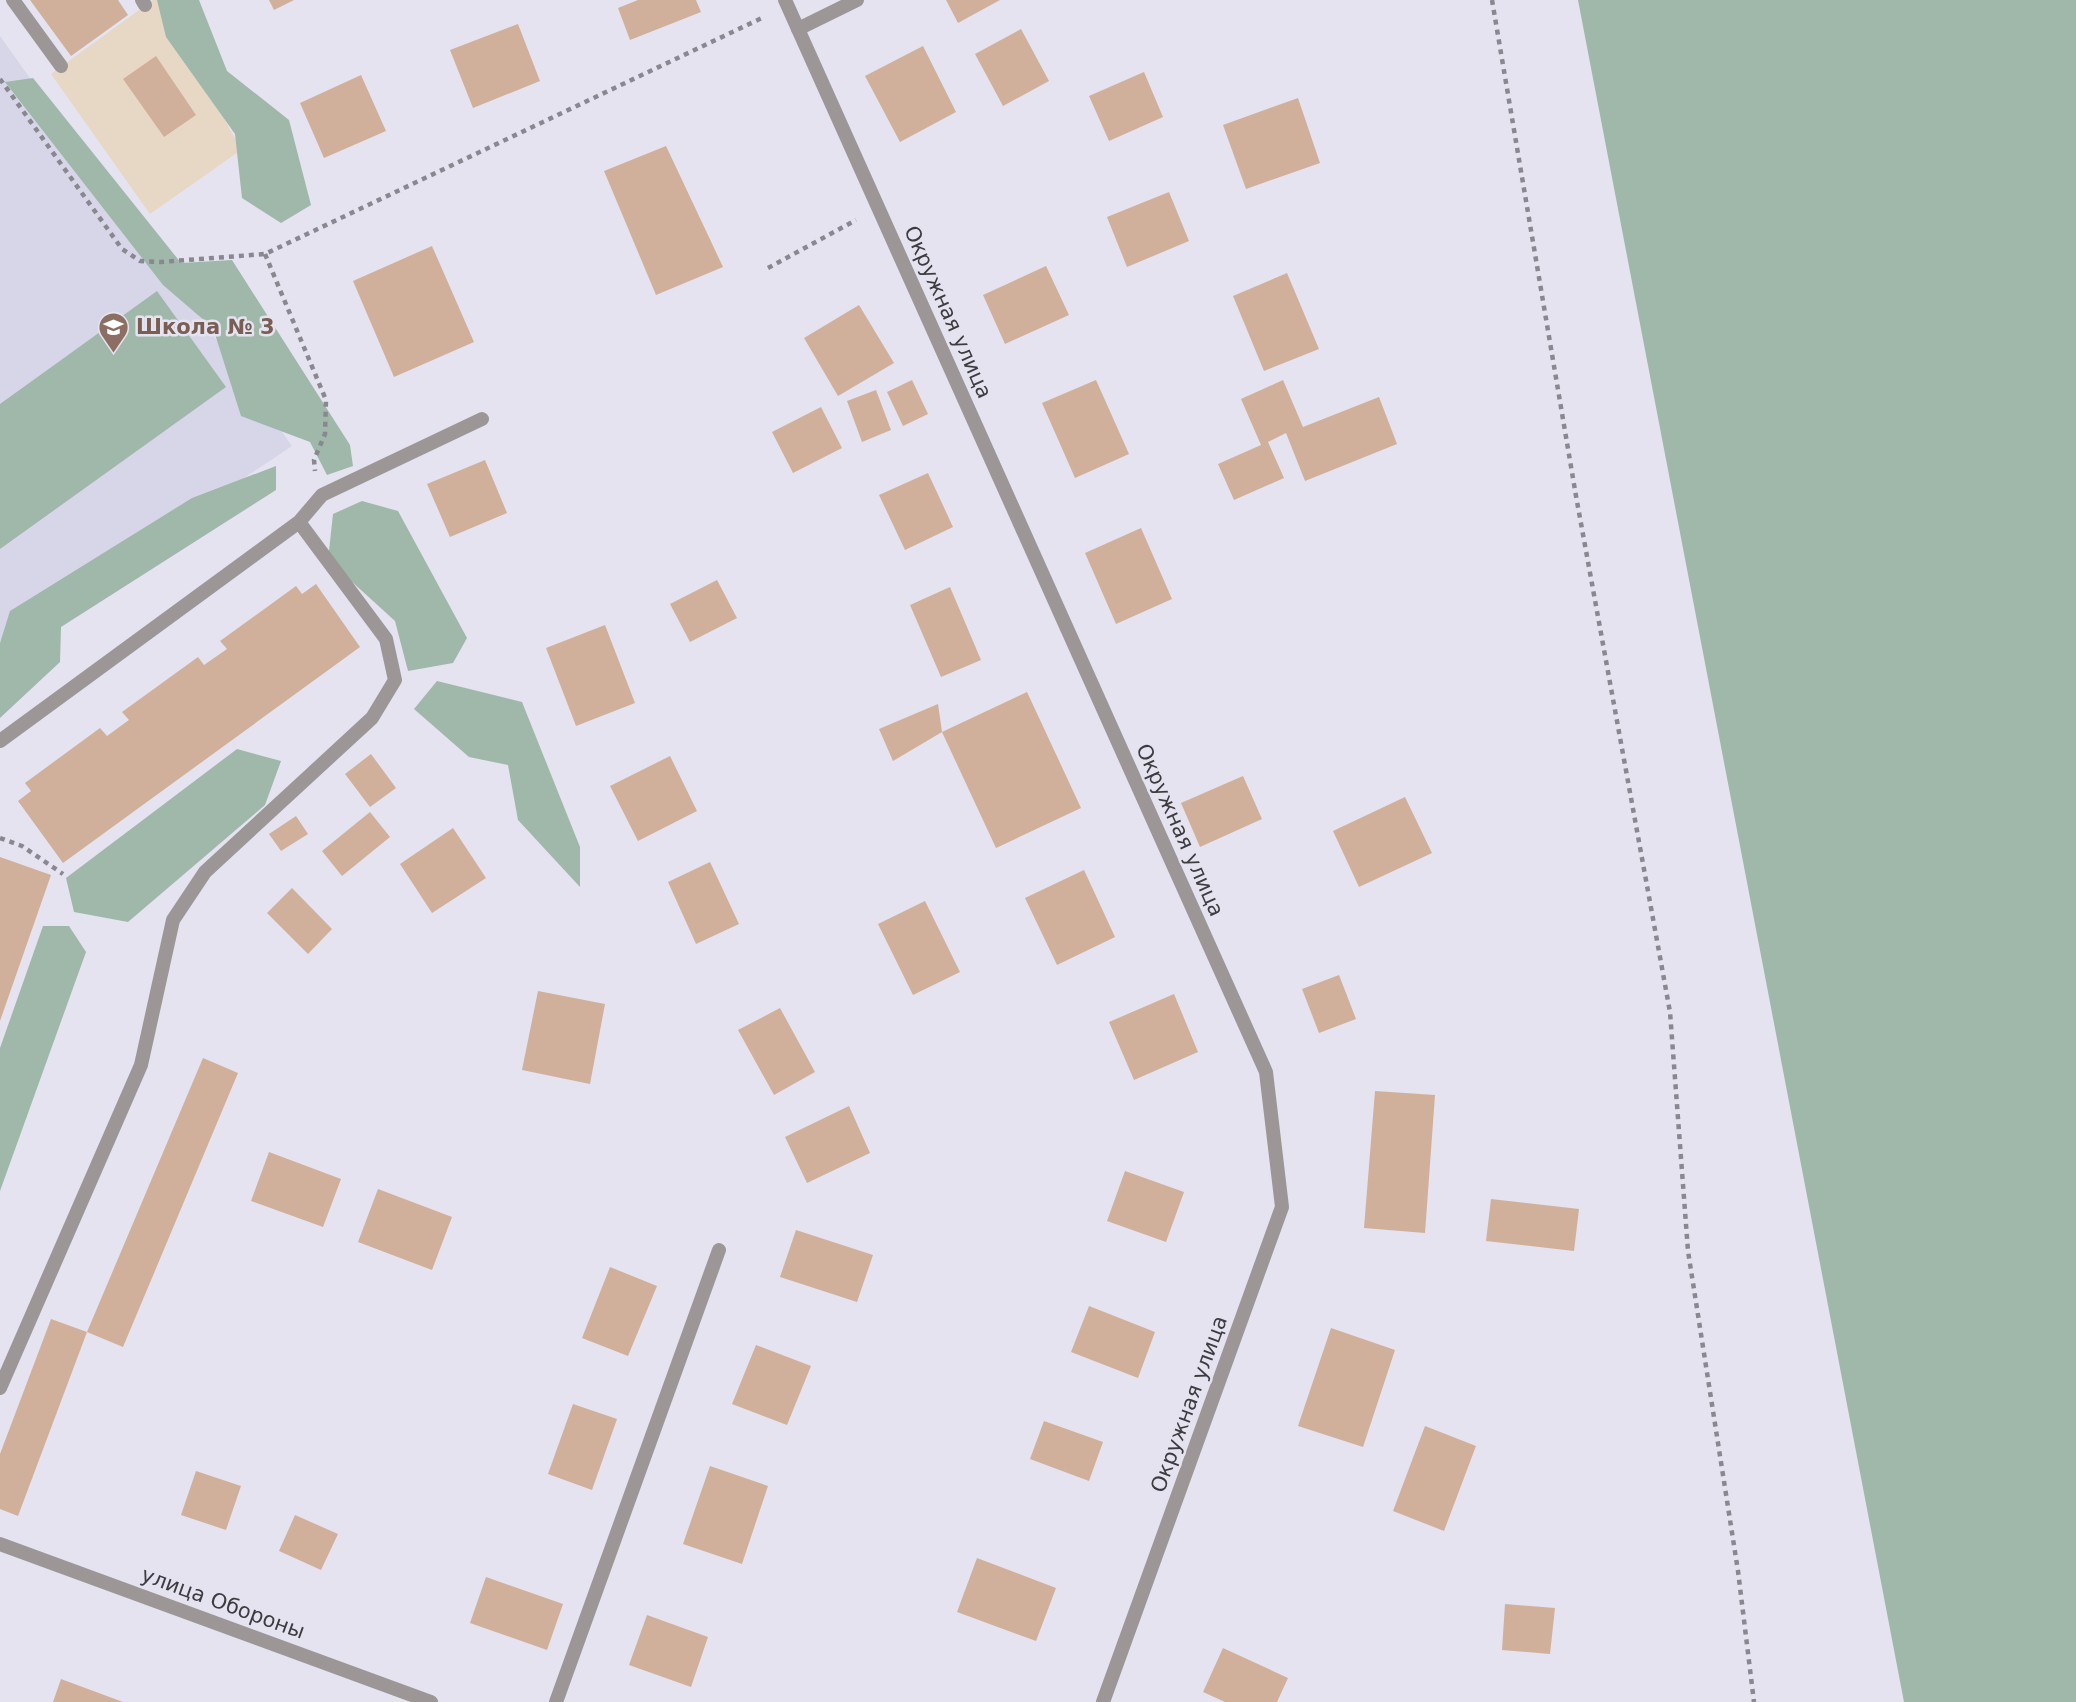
<svg xmlns="http://www.w3.org/2000/svg" width="2076" height="1702" viewBox="0 0 2076 1702" font-family="'DejaVu Sans',sans-serif">
<style>
.industrial{fill:#e7d8c5}
.built{fill:#d7d6e8}
.green{fill:#9fb8aa}
.building{fill:#d0b09a}
.lines{fill:none;stroke-linecap:round;stroke-linejoin:round}
.path{stroke:#898890;stroke-width:4.5;stroke-dasharray:5 5;stroke-linecap:butt}
.lane{stroke:#9c9796;stroke-width:14}
.street{stroke:#9c9796;stroke-width:14}
.labels{text-anchor:middle;stroke-width:5;stroke-linejoin:round;paint-order:stroke}
.street-label{font-size:21px;fill:#3c3b40;stroke:#e4e3ef}
.education-label{font-size:21px;font-weight:bold;fill:#785e54;stroke:#e4e3ef;text-anchor:start}
</style>
<rect width="100%" height="100%" fill="#e4e3ef"/>
<path class="industrial" d="M153 0H161L241 150 150 214 51 74Z"/>
<path class="built" d="M0 36 292 446 0 641Z"/>
<path class="green" d="M157 0H199L227 71 289 120 311 205 281 223 242 198 235 134 166 37Z
M1578 0H2076V1702H1904Z
M33 78 181 263 232 260 350 445 353 466 327 475 310 442 241 416 213 328 163 285 5 82Z
M157 291 226 387 0 549V404Z
M276 466V490L61 627 60 662 0 718V643L10 611 192 498Z
M362 501 398 511 467 638 453 663 408 671 395 621 328 560 333 514Z
M437 681 522 702 580 847V887L518 820 508 765 469 757 414 709Z
M237 749 281 761 265 805 128 922 74 912 66 878Z
M43 926H69L86 952 0 1191V1048Z"/>
<path class="building" d="M30 0H118L128 15 71 56Z
M269 0H294L274 10Z
M638 0H696L701 12 630 40 618 8Z
M946 0H1000L958 23Z
M518 24 540 81 473 108 450 50Z
M1021 29 1049 81 1003 106 975 54Z
M923 46 956 112 900 142 865 76Z
M156 56 196 115 164 137 123 79Z
M1144 72 1163 117 1109 141 1089 96Z
M361 75 386 131 324 158 300 103Z
M1298 98 1320 163 1246 189 1223 125Z
M666 146 723 267 656 295 604 171Z
M1169 192 1189 241 1127 267 1107 217Z
M432 246 474 342 394 377 353 281Z
M1046 266 1069 315 1005 344 983 295Z
M1287 273 1319 349 1264 371 1233 296Z
M859 305 894 363 838 396 804 338Z
M912 380 928 414 903 426 887 392Z
M1096 380 1129 454 1075 478 1042 403Z
M1283 380 1303 427 1379 397 1397 444 1305 481 1286 433 1268 442 1284 478 1234 500 1218 464 1261 445 1241 399Z
M876 390 891 430 862 442 847 401Z
M821 407 842 448 793 473 772 432Z
M485 460 507 513 450 537 427 484Z
M928 473 953 527 905 550 879 495Z
M1141 528 1172 599 1116 624 1085 553Z
M717 580 737 618 690 642 670 604Z
M316 584 360 647 63 863 18 801 31 791 25 783 100 728 107 736 129 720 122 712 198 657 204 665 227 649 220 641 296 586 302 594Z
M950 587 981 660 941 677 910 605Z
M605 625 635 703 576 726 546 648Z
M1027 692 1081 808 996 848 942 732Z
M938 704 942 732 893 761 879 729Z
M371 754 396 788 370 807 345 774Z
M670 756 697 811 638 841 610 786Z
M1243 776 1262 819 1200 847 1181 803Z
M1405 797 1432 853 1359 887 1333 831Z
M370 812 390 837 342 876 322 851Z
M296 816 308 834 281 851 269 834Z
M453 828 486 878 432 913 400 864Z
M0 857 51 875 0 1021Z
M710 862 739 924 696 944 668 882Z
M1084 870 1115 937 1057 965 1025 898Z
M292 888 332 929 308 954 267 913Z
M925 901 960 972 913 995 878 924Z
M1339 975 1356 1019 1319 1033 1302 989Z
M538 991 605 1004 590 1084 522 1070Z
M1174 994 1198 1052 1134 1080 1109 1022Z
M780 1008 815 1072 774 1095 738 1030Z
M203 1058 238 1073 123 1347 87 1332Z
M1375 1091 1435 1095 1425 1233 1364 1228Z
M849 1106 870 1153 807 1183 785 1137Z
M269 1152 341 1179 323 1227 251 1201Z
M1125 1171 1184 1192 1166 1242 1107 1221Z
M378 1189 452 1217 432 1270 358 1242Z
M1491 1199 1579 1209 1574 1251 1486 1241Z
M796 1230 873 1255 857 1302 780 1277Z
M610 1267 657 1286 628 1356 582 1338Z
M1089 1306 1155 1332 1138 1378 1071 1352Z
M51 1319 87 1332 18 1516 0 1509V1454Z
M1331 1328 1395 1350 1363 1447 1298 1426Z
M756 1345 811 1366 787 1425 732 1404Z
M573 1404 617 1419 592 1490 548 1474Z
M1044 1421 1103 1442 1089 1481 1030 1459Z
M1425 1426 1476 1446 1444 1531 1393 1511Z
M710 1466 768 1486 742 1564 683 1544Z
M196 1471 241 1486 226 1530 181 1515Z
M295 1515 338 1534 321 1570 279 1551Z
M977 1558 1056 1588 1036 1641 957 1612Z
M486 1577 563 1604 547 1650 470 1623Z
M1505 1604 1555 1608 1550 1654 1502 1650Z
M647 1615 708 1637 691 1687 629 1665Z
M1223 1648 1288 1678 1277 1702H1225L1203 1692Z
M61 1679 123 1702H53Z"/>
<g class="lines">
<path class="path" d="M1492 0 1576 496 1670 1012 1688 1251 1738 1571 1754 1702
M0 79 122 249 140 261 161 262 265 254 764 17
M265 254 326 400 325 434 314 460 315 471
M768 268 856 220
M0 838 22 846 63 874"/>
<path class="lane" d="M13 0 61 66
M142 0 145 5
M798 29 857 0
M0 741 299 522 322 495 482 419
M0 1388 141 1065 173 920 205 872 372 718 395 680 386 639 299 522"/>
<path class="street" d="M785 0 1266 1072 1282 1207 1103 1702
M0 1544 431 1702
M556 1702 719 1250"/>
</g>
<defs>
<symbol id="school-pin" viewBox="-11 -11 22 30"><path d="M0 17L-7.5 6A9.5 9.5 0 1 1 7.5 6Z" fill="#8d6e63" stroke="#e4e3ef"/><path d="M0-5L7-2L0 1L-7-2ZM-4 1L0 2.5L4 1V4Q0 6-4 4Z" fill="#fff"/></symbol>
</defs>
<g fill-rule="evenodd">
<use href="#school-pin" x="96" y="310" width="35" height="47"/>
</g>
<g class="labels">
<g class="street-label">
<text transform="translate(948 312) rotate(66)" y="7">Окружная улица</text>
<text transform="translate(1180 830) rotate(66)" y="7">Окружная улица</text>
<text transform="translate(1189 1404) rotate(-70)" y="7">Окружная улица</text>
<text transform="translate(223 1603) rotate(20)" y="7">улица Обороны</text>
</g>
<g class="education-label">
<text x="136" y="334">Школа № 3</text>
</g>
</g>
</svg>
